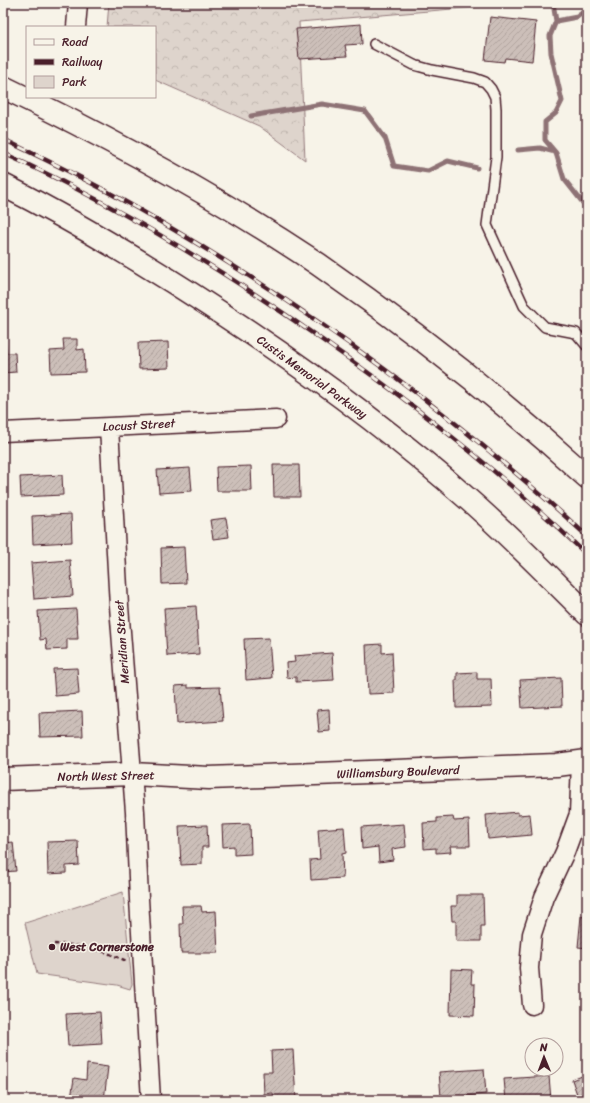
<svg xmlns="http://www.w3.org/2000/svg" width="590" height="1103" viewBox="0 0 590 1103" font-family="Sriracha,sans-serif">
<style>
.forest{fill:url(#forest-crowns);stroke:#947a7c}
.park{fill:#ded4cc;stroke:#947a7c}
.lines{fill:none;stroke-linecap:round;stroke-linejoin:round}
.stream{stroke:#8e7275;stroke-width:5}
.building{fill:url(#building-hatch);stroke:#4a1f2b}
.lane-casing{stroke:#4a1f2b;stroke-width:12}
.street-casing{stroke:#4a1f2b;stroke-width:21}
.secondary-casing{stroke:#4a1f2b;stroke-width:25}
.highway-casing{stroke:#4a1f2b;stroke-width:25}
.path{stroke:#4a1f2b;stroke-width:2.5;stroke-dasharray:4 3;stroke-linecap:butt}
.lane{stroke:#f7f3e8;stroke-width:9}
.street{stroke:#f7f3e8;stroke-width:18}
.secondary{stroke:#f7f3e8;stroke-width:22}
.highway{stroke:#f7f3e8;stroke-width:22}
.rail-casing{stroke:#4a1f2b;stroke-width:4.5}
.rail{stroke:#f7f3e8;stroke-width:3;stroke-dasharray:9;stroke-linecap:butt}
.poi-dot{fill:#4a1f2b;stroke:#f7f3e8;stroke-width:1.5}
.labels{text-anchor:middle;stroke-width:3;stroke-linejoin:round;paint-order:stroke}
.street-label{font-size:12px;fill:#4a1f2b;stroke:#f7f3e8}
.poi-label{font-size:12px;font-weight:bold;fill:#4a1f2b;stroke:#f7f3e8;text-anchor:start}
</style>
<defs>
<pattern id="forest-crowns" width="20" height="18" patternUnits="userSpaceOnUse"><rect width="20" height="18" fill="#ded4cc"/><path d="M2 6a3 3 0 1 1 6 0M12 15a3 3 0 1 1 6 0" fill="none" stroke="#c0b6af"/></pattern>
<pattern id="building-hatch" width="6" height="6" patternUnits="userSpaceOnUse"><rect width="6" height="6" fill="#ccbfb9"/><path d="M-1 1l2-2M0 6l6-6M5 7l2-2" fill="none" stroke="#b1a49f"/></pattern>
</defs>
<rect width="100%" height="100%" fill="#f7f3e8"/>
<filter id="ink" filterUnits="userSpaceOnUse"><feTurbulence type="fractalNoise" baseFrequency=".025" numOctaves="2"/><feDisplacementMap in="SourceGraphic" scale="8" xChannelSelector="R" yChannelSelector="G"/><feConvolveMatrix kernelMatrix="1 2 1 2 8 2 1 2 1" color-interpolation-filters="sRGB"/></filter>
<g filter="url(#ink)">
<path class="forest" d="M109 3H523L299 22 305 160 259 126 155 80V27H107Z"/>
<path class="park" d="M123 892 132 984 130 989 117 985 37 974 25 923Z"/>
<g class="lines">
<path class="stream" d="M553 3 556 21 550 36 551 53 562 101 556 113 545 122V140L556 153 564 179 587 208
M556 21 577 17 587 9
M251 116 322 104 365 111 385 138 394 166 428 171 448 161 477 168
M518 150 540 148 555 152"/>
</g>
<path class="building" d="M490 17 536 22 532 61 505 58 504 62 485 60Z
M361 24 362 44 345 45 347 56 299 59 296 29Z
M63 339H77V350L84 349 85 372 51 373 50 351 64 350Z
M3 341H5L7 353H15L16 372 3 373Z
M168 342 169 368 139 369 138 343Z
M273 465H299L300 497H274Z
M251 466 252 491H217L216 467Z
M190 468 192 491 159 493 157 470Z
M62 475 63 495 21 497 20 477Z
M71 514 72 542 33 544 32 516Z
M226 518 229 537 213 539 210 520Z
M184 547 186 583 162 584 161 548Z
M70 560 73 596 34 599 31 563Z
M196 606 199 654 167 656 164 608Z
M76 609 78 639H67V649L47 650 46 639 40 640 38 611Z
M269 638 272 678 246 680 244 639Z
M382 644V653L392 652 394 693 368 694 366 645Z
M332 653 334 680 296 682V677L287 678 286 663 295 662 294 656Z
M77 668 79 694 55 696 53 669Z
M477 672V679H491L492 707 456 708 455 680H457V673Z
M561 678 562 706 522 708 520 680Z
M188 685V688L220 687 223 721 177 724 175 686Z
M329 709 330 731 319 732 317 710Z
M82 711 83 736 40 737 39 713Z
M3 717H6L7 739 3 740Z
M518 812V815L530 814 532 835 488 839 486 815Z
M453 817 454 821 469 820 470 846H450L451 852 436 853V848L424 849 423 823 437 822V818Z
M250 824 251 854 234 855V846L223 847 222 825Z
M404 824 406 847 392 849 393 860 379 862 378 847 362 849 361 827Z
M207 825 208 847H202V864L181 865 179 826Z
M344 827 346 853 342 854 343 878 311 880 310 860 320 859 318 829Z
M78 841 79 865 66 866V873L48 874 47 842Z
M13 842 16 871 3 872V843Z
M457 895H483L484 926H481V941H456V921H452L451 906H457Z
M182 906H201L202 912 216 911 218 953H181L180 924H183Z
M581 916 587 917V948L578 947Z
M451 969 472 970 471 984H475L474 1016 450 1015Z
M100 1012 102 1044 68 1046 66 1014Z
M293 1050 296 1100H274L273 1093 264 1094 263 1072H272L271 1051Z
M87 1064 108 1067 104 1100 71 1099 74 1078 86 1080Z
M484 1069 486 1094 465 1096 466 1100H453V1096L441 1097 439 1072Z
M587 1074V1100H579L572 1080Z
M549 1076 551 1100H506L504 1079Z"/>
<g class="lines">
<defs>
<path id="lane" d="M374 44 414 65 432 70 474 78 485 82 491 89 495 97 496 109V157L487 225 524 306 545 327 576 333 587 346"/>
<path id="street" d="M76 27 78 3
M109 427 119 606 135 812 139 899 151 1100
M3 432 276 419
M532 1005 529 968 532 934 544 897 565 852 579 814 581 762"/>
<path id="secondary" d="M3 779 132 774 209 778 557 765 587 761"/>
<path id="highway" d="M3 87C111 139 218 197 318 264 412 329 502 400 587 477
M3 185C88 228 169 278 248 331 325 383 399 438 469 500 510 536 548 575 587 614"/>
</defs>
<use href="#lane" class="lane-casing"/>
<use href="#street" class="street-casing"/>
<use href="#secondary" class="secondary-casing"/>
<use href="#highway" class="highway-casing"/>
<path class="path" d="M54 944C82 945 101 949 126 961"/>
<use href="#lane" class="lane"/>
<use href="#street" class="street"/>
<use href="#secondary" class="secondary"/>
<use href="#highway" class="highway"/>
<defs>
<path id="rail" d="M3 139C38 156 74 173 108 192 280 287 442 403 587 536
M3 153C113 203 218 267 318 337 413 403 503 474 587 555"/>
</defs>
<use href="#rail" class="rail-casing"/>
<use href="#rail" class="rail"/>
</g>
</g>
<circle class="poi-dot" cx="52" cy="947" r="4"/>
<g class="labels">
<g class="street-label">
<text transform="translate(312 377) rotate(36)" y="4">Custis Memorial Parkway</text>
<text transform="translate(139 425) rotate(-3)" y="4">Locust Street</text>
<text transform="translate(122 642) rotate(-94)" y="4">Meridian Street</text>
<text transform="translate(398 772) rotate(-2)" y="4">Williamsburg Boulevard</text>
<text transform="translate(106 776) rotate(-1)" y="4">North West Street</text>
</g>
<g class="poi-label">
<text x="60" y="951">West Cornerstone</text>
</g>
</g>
<rect width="590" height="1103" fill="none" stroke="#f7f3e8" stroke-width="16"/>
<rect x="8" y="8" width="574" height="1087" fill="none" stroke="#4a1f2b" stroke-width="1.5" filter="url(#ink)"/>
<rect x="26" y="26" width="130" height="72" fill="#f7f3e8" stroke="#b29e9c"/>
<rect x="34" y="39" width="20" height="6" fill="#f7f3e8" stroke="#b29e9c"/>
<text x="62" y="46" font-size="12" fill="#4a1f2b">Road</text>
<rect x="34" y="59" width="20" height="6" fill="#4a1f2b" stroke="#b29e9c"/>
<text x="62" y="66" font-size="12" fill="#4a1f2b">Railway</text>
<rect x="34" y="76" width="20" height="12" fill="#ded4cc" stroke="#b29e9c"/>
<text x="62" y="86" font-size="12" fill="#4a1f2b">Park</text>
<g transform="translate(544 1057) rotate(359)"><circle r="19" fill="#f7f3e8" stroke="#b29e9c"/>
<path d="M0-3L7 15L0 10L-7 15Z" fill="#4a1f2b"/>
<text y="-6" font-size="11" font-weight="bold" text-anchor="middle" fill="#4a1f2b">N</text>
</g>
</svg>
